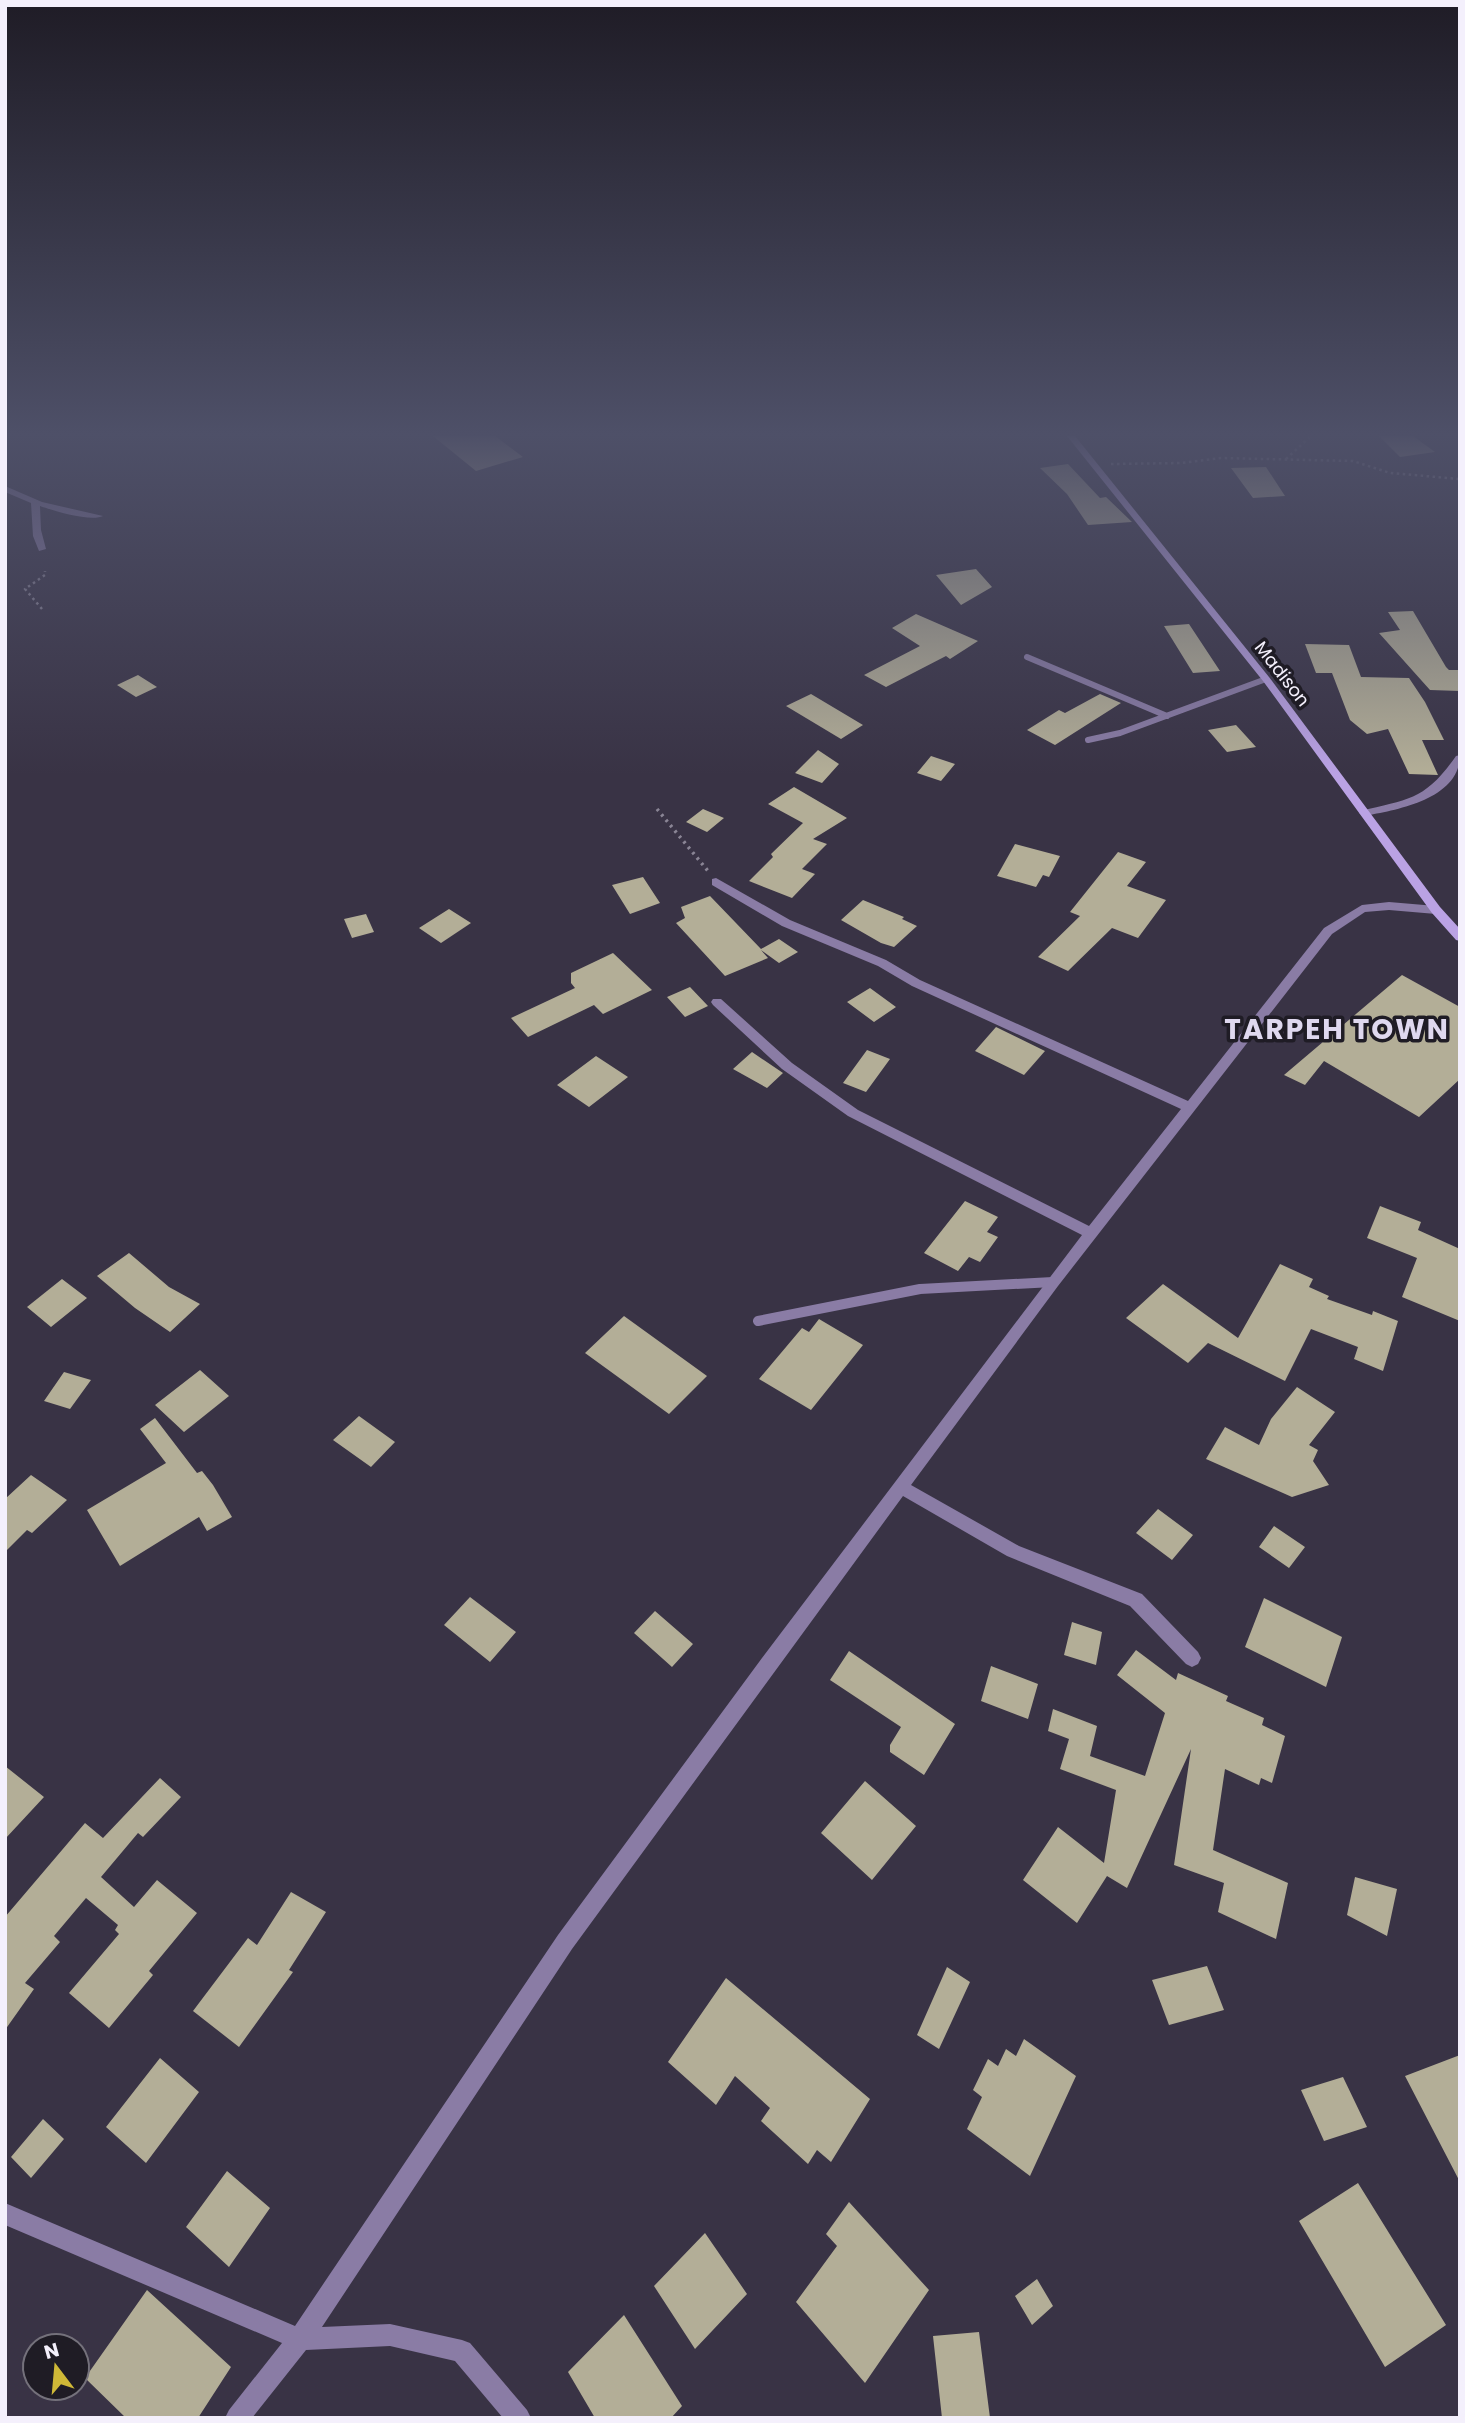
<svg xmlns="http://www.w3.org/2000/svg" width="1465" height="2423" viewBox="0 0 1465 2423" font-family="Poppins,sans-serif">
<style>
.building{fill:#b3ae97}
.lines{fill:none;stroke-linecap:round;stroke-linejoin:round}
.path-far1{stroke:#8a8595;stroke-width:2.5;stroke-dasharray:2.5 3.5;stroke-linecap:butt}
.path{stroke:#8a8595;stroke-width:3.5;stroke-dasharray:2.5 4.5;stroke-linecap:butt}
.lane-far1{stroke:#8a7ca5;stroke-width:6}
.lane{stroke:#8a7ca5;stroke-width:10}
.street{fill:#8a7ca5;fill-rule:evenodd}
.secondary{fill:#baa2e4;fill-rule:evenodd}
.labels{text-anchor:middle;stroke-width:7;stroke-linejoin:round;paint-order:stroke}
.far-street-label{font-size:18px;fill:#f4f0fc;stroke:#1f1c25}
.district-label{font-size:28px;font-weight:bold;letter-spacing:2px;fill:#dfd8ef;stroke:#1f1c25}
</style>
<rect width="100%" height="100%" fill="#393345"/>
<path class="building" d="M433 436H495L523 457 476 471Z
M1379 436H1413L1435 452 1400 457Z
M1068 464 1100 498 1106 497 1132 522 1088 525 1067 494 1040 468Z
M1266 467 1285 496 1253 498 1231 468Z
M976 569 992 587 961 605 936 575Z
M1413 611 1446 667 1449 670H1460V691L1430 690 1379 633 1400 630 1388 612Z
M916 614 978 641 950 659 946 656 886 687 864 675 920 646 892 628Z
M1189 624 1220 671 1193 673 1164 626Z
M1305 644 1349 645 1361 677 1409 678 1425 702 1444 740H1422L1438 775 1409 774 1388 729 1367 734 1350 720 1332 673H1316Z
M138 675 157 687 136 697 117 685Z
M811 694 863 725 841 739 786 706Z
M1100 694 1121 703 1055 745 1027 730 1059 710 1065 713Z
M1236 725 1256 747 1227 752 1208 730Z
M818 750 839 764 822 783 795 773Z
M931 756 955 764 941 781 917 773Z
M794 787 847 818 813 839 827 844 802 869 815 874 792 898 749 881 773 857 771 854 803 823 768 804Z
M703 809 724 818 707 832 686 822Z
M1015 844 1060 856 1049 877 1043 875 1036 887 997 876Z
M1118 852 1146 862 1127 886 1166 900 1138 938 1112 928 1068 971 1038 957 1080 916 1070 912Z
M643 877 660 903 630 914 612 885Z
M710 896 761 949 779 939 798 952 779 963 761 950 768 958 725 976 676 923 685 918 681 907Z
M863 900 904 917 902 919 917 926 894 947 881 943 841 920Z
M449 909 471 923 441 943 419 928Z
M366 914 374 932 352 938 344 919Z
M613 953 652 990 603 1014 594 1005 528 1037 511 1018 575 988 571 983V973Z
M1402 975 1460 1007V1079L1419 1117 1324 1061 1305 1085 1284 1075Z
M690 987 708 1006 685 1017 667 997Z
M870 988 896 1007 874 1022 847 1002Z
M996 1027 1045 1051 1024 1075 975 1051Z
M867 1050 890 1059 866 1092 843 1083Z
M752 1052 783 1073 767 1088 733 1069Z
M596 1056 628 1077 589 1107 557 1085Z
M965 1201 998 1217 987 1232 998 1237 980 1262 969 1257 958 1271 924 1253Z
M1380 1206 1421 1222 1418 1230 1460 1249V1321L1402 1297 1417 1258 1367 1238Z
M129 1253 169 1287 200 1304 170 1332 135 1308 97 1276Z
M1280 1264 1313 1279 1309 1287 1329 1296 1327 1299 1372 1315 1373 1311 1398 1321 1383 1371 1354 1359 1358 1347 1311 1329 1285 1381 1208 1343 1188 1363 1126 1318 1163 1284 1238 1338Z
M62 1279 87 1298 51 1327 27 1307Z
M624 1316 707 1376 669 1414 585 1353Z
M819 1319 863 1345 811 1410 759 1379 802 1328 809 1332Z
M200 1370 229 1396 184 1432 155 1405Z
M64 1372 91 1380 70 1409 44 1401Z
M1297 1387 1335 1412 1309 1445 1318 1450 1313 1461 1329 1485 1292 1497 1206 1459 1225 1427 1259 1445 1271 1419Z
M359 1416 395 1442 371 1467 333 1440Z
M155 1418 197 1473 202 1471 213 1485 232 1517 207 1531 199 1517 120 1566 87 1510 166 1463 140 1429Z
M31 1475 67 1500 32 1533 27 1530 5 1552V1499Z
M1158 1509 1193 1535 1172 1560 1136 1533Z
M1274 1526 1305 1547 1289 1568 1259 1547Z
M470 1597 516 1632 490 1662 444 1625Z
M1264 1598 1342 1637 1326 1687 1245 1647Z
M655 1611 693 1644 672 1667 634 1633Z
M1072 1622 1102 1632 1096 1665 1064 1655Z
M1136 1650 1176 1680 1178 1673 1228 1696 1226 1701 1264 1718 1262 1725 1285 1736 1272 1783 1261 1778 1259 1785 1225 1769 1213 1850 1288 1883 1276 1939 1218 1912 1224 1883 1174 1865 1191 1749 1127 1888 1107 1876 1077 1923 1023 1880 1058 1827 1104 1863 1116 1790 1060 1769 1069 1739 1048 1731 1053 1709 1097 1726 1090 1756 1145 1776 1165 1713 1117 1675Z
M849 1651 955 1724 924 1775 890 1752V1745L901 1727 830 1680Z
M991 1666 1038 1684 1028 1719 981 1701Z
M5 1766 44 1797 5 1839Z
M160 1778 181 1797 143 1837 138 1833 101 1877 134 1907 157 1880 197 1913 149 1971 153 1975 109 2028 69 1993 119 1934 115 1930 118 1925 86 1898 54 1936 60 1942 25 1983 34 1989 5 2030V1917L85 1823 103 1838Z
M865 1781 916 1826 872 1880 821 1833Z
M1355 1877 1397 1889 1387 1936 1347 1915Z
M291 1892 326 1912 289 1970 293 1972 239 2047 193 2011 248 1938 257 1945Z
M1207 1966 1224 2010 1169 2025 1152 1980Z
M947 1967 970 1982 939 2049 917 2035Z
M726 1978 870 2099 831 2162 817 2150 808 2164 761 2121 770 2108 735 2076 716 2105 668 2062Z
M1024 2039 1076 2076 1030 2176 967 2129 982 2097 973 2090 988 2059 998 2066 1006 2049 1016 2056Z
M1460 2055V2182L1405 2076Z
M160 2058 199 2092 146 2163 106 2127Z
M1343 2077 1367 2127 1324 2141 1301 2090Z
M43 2119 64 2139 31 2178 11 2157Z
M227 2171 270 2208 229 2267 186 2227Z
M1358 2183 1446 2325 1385 2367 1299 2221Z
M849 2202 929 2290 865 2383 796 2302 837 2246 826 2234Z
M705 2233 747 2294 695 2349 654 2286Z
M1037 2279 1053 2306 1032 2325 1015 2296Z
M147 2290 231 2367 198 2418H126L85 2378Z
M624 2315 682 2406 671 2418H595L568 2372Z
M979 2332 990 2418H942L933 2336Z"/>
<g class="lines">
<path class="path-far1" d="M1286 459 1311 436
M1111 464 1181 463 1221 458 1353 461 1390 473 1460 479
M42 609 25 589 45 575V571"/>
<path class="path" d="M657 809 708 871"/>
<path class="lane-far1" d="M1027 657 1167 716
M1088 740 1120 733 1266 679"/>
<path class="lane" d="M758 1321 920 1289 1053 1282"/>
<path class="street" d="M5 486 42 502 103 516C91 522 54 511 40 506L41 530 46 549 39 551 33 536 31 503 5 492Z
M1460 755C1460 799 1397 810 1364 816L1359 813 1360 811C1410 799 1425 800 1456 756Z
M716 878 790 920 886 960 920 980 1188 1101 1324 928 1362 905 1389 902 1436 906 1442 910 1436 914 1389 910 1365 912 1332 934 1058 1286 911 1485 1019 1546 1142 1594 1198 1652 1201 1658 1198 1664 1192 1667 1186 1664 1130 1606 1007 1556 903 1496 572 1949 322 2327 390 2324 462 2340 470 2343 527 2410 531 2418H503L455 2361 390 2346 306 2350 252 2418H225L229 2410 282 2343 5 2225V2203L295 2326 558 1935 762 1658 1082 1235 848 1116 782 1069 713 1005 711 1002 713 999H721L792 1063 858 1110 1089 1226 1181 1109 912 986 878 966 782 926 712 885V879Z"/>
<path class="secondary" d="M1067 436H1075L1269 677 1440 907 1460 929V941L1456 940 1432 913 1263 681Z"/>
</g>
<linearGradient id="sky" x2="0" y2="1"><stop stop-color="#1f1c26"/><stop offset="0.56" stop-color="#4e5068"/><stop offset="1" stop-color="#4e5068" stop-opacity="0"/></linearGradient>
<rect width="1465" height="775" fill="url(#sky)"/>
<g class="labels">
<g class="far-street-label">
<text transform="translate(1282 674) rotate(52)" y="6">Madison</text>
</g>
<g class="district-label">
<text x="1337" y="1039">TARPEH TOWN</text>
</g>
</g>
<rect width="1465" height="2423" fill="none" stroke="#f4f0fc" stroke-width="14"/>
<g transform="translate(56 2367) rotate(344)"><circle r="33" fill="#1f1c25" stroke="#74717b" stroke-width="2"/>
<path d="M0-5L12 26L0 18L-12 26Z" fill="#cfb837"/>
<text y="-10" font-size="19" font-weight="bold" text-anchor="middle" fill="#f4f0fc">N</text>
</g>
</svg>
